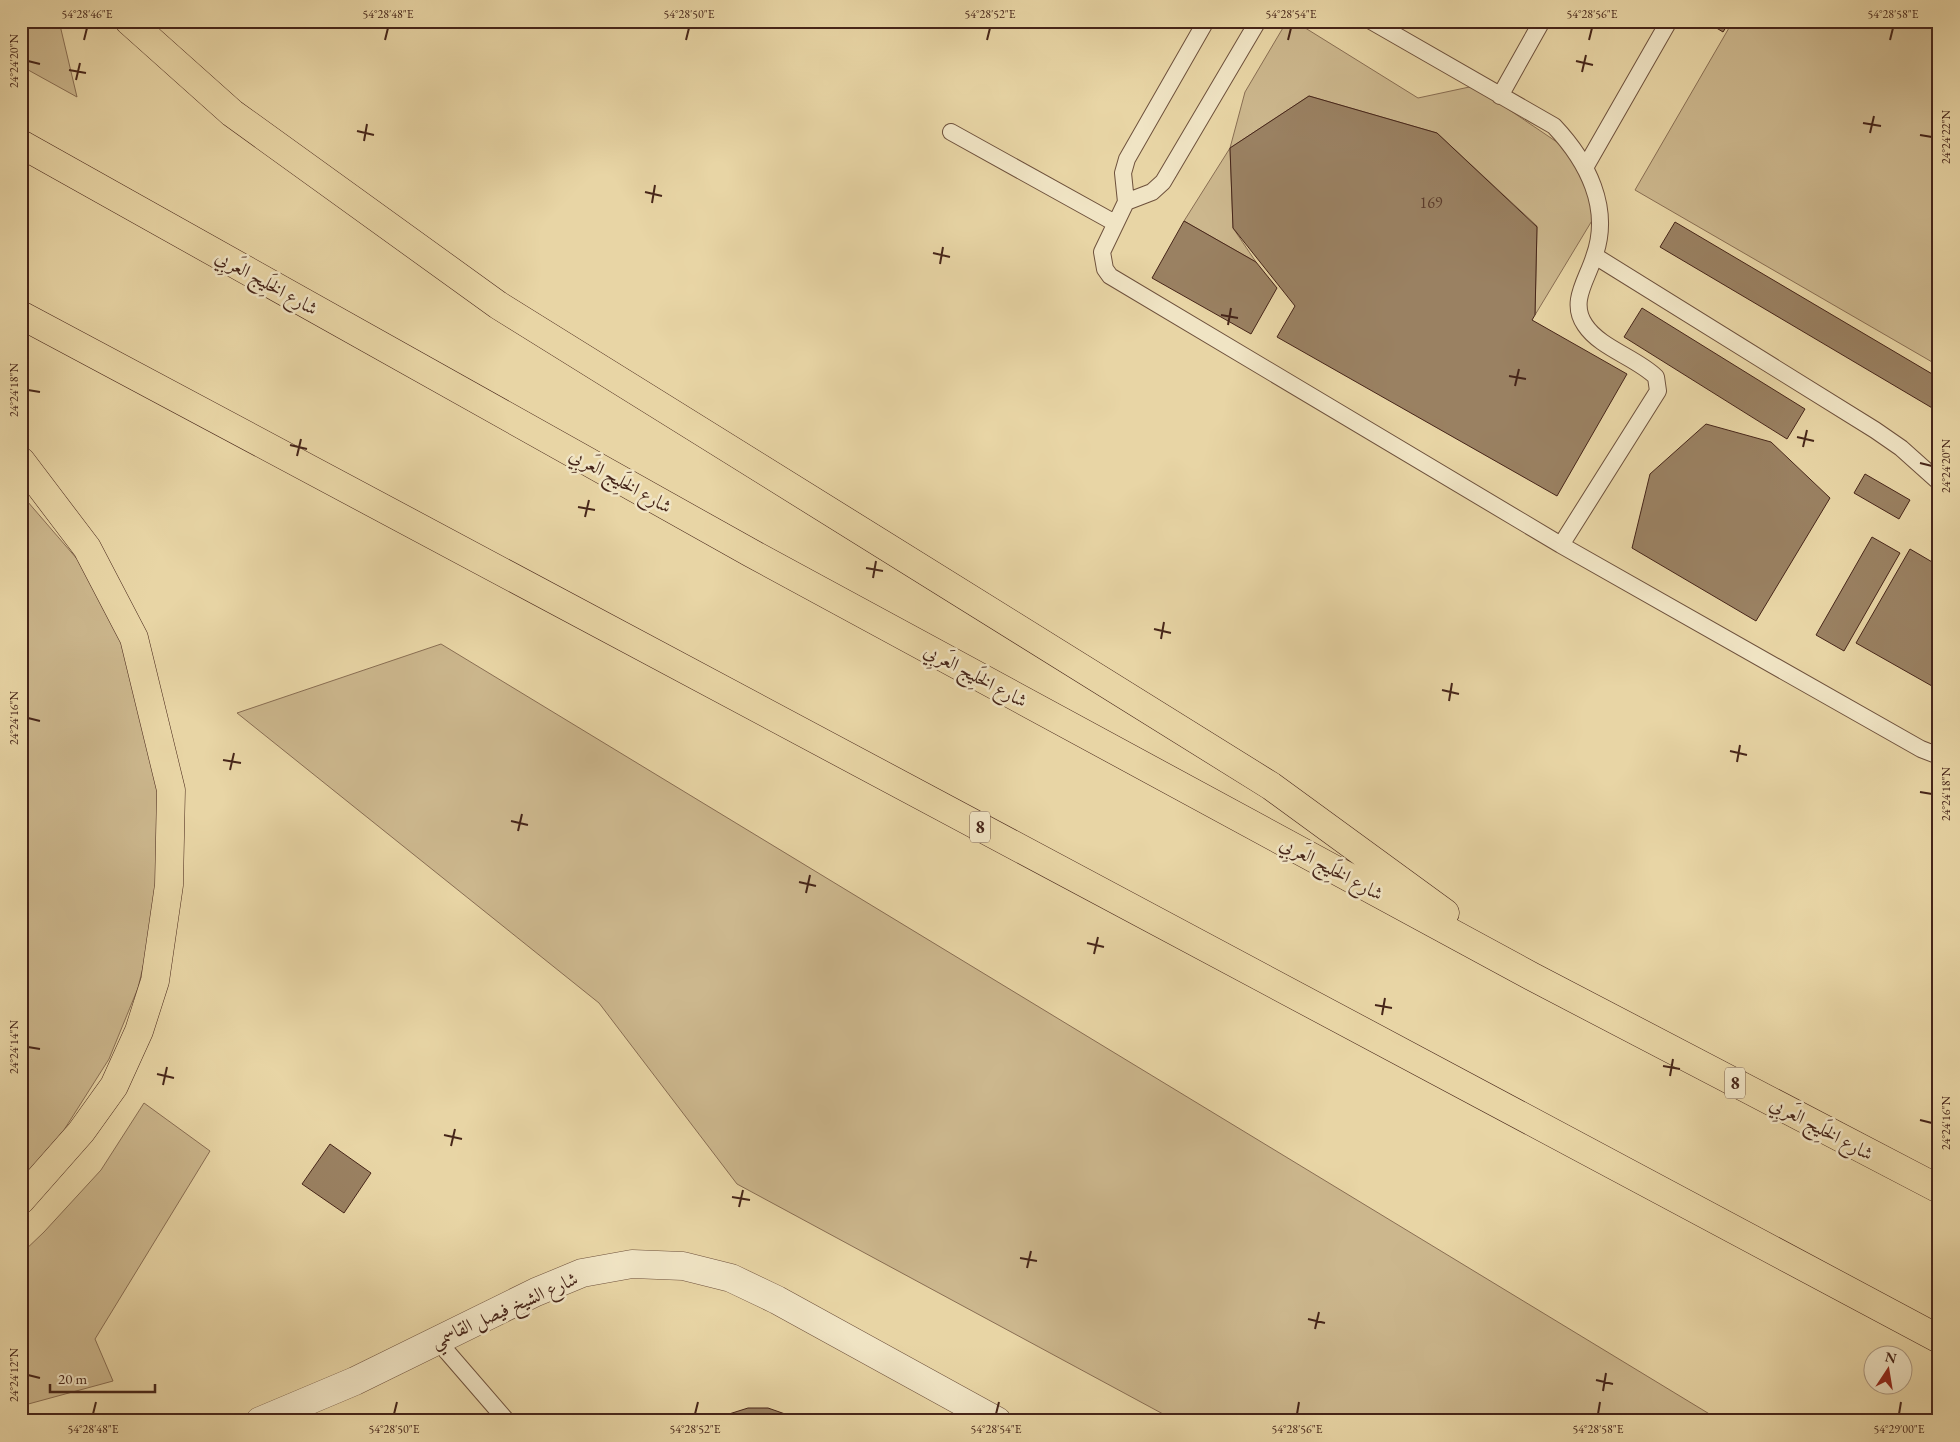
<svg xmlns="http://www.w3.org/2000/svg" width="1960" height="1442" viewBox="0 0 1960 1442" font-family="'EB Garamond',Amiri,serif">
<style>
.green{fill:#ccb78d;stroke:#896e53}
.building{fill:#9a8162;stroke:#462519}
.lines{fill:none;stroke-linecap:round;stroke-linejoin:round}
.service-casing{stroke:#6e513c;stroke-width:18}
.minor-casing{stroke:#6e513c;stroke-width:29}
.trunk-casing{stroke:#462519;stroke-width:29}
.service{stroke:#f0e4c4;stroke-width:16}
.minor{stroke:#f0e4c4;stroke-width:28}
.trunk{stroke:#e8d5a5;stroke-width:28}
.ticks{fill:none;stroke:#462519;stroke-width:2}
.labels{text-anchor:middle;stroke-width:5;stroke-linejoin:round;paint-order:stroke}
.number-label{font-size:16px;fill:#5b3c2b}
.shield{fill:#f0e4c4;stroke:#795e4c;stroke-width:1}
.shield-label{font-size:18px;font-weight:bold;fill:#462519}
.street-label{font-size:19px;fill:#462519;stroke:#f0e4c4}
.neatline{fill:none;stroke:#462519;stroke-width:2}
.ticks-label{font-size:12px;text-anchor:middle;fill:#462519}
</style>
<rect width="100%" height="100%" fill="#e8d5a5"/>
<filter id="stains"><feTurbulence type="fractalNoise" baseFrequency=".004" numOctaves="4"/><feColorMatrix values="0 0 0 0 .2 0 0 0 0 .09 0 0 0 0 .02 0 0 0 .5 -.17"/></filter>
<radialGradient id="worn" r=".72"><stop offset=".6" stop-color="#630" stop-opacity="0"/><stop offset="1" stop-color="#630" stop-opacity=".3"/></radialGradient>
<path class="green" d="M21 21H59L77 97 21 66Z
M1287 21H1294L1418 98 1474 86 1585 161 1596 214 1535 315 1537 226 1437 133 1309 96 1230 148 1233 228 1256 262 1184 221 1230 148 1245 92Z
M1733 21H1939V366L1635 190Z
M21 494 84 567 137 663 168 788 160 895 138 988 109 1059 64 1130 21 1180Z
M441 644 1721 1421H1176L737 1184 599 1003 237 713Z
M144 1103 210 1151 95 1339 113 1381 21 1406V1254L44 1232 101 1170Z"/>
<path class="building" d="M1705 21H1730L1723 32Z
M1309 96 1437 133 1537 227 1535 315 1532 320 1627 374 1557 496 1277 337 1295 306 1233 228 1230 148Z
M1184 221 1256 262 1277 288 1251 334 1152 278Z
M1675 222 1939 378V412L1660 247Z
M1642 308 1805 409 1787 439 1624 337Z
M1706 424 1771 442 1830 498 1756 621 1632 548 1650 474Z
M1939 448V462L1932 458Z
M1865 474 1910 500 1899 519 1854 493Z
M1872 537 1900 553 1844 651 1816 635Z
M1910 549 1939 566V690L1856 643Z
M330 1144 371 1173 344 1213 302 1184Z
M748 1408H768L788 1415 795 1421H720L729 1414Z"/>
<g class="lines">
<defs>
<path id="service" d="M1206 21 1127 159 1123 173 1126 202 1102 252 1105 269 1110 276 1561 545 1921 749 1939 756
M1371 21 1554 126C1587 161 1612 208 1594 257 1587 280 1569 302 1585 325 1600 348 1637 358 1656 377L1658 391 1561 545
M1500 96 1542 21
M951 132 1115 223
M1586 166 1669 21
M1126 202 1152 192 1163 182 1258 21
M1595 256 1875 430 1901 448 1939 482
M436 1339 507 1421"/>
<path id="minor" d="M260 1421 355 1381 536 1292 582 1273 632 1264 683 1266 731 1278 777 1300 997 1421"/>
<path id="trunk" d="M129 21 232 113 498 305 1271 786 1445 913
M21 144 751 553 1531 976 1939 1189
M21 315 1939 1339
M21 461 87 548 134 638 171 790 169 885 155 981 139 1031 114 1086 81 1132 21 1200"/>
</defs>
<use href="#service" class="service-casing"/>
<use href="#minor" class="minor-casing"/>
<use href="#trunk" class="trunk-casing"/>
<use href="#service" class="service"/>
<use href="#minor" class="minor"/>
<use href="#trunk" class="trunk"/>
</g>
<path class="ticks" d="M84 40 87 28M385 40 388 28M686 40 689 28M987 40 990 28M1288 40 1291 28M1589 40 1592 28M1890 40 1893 28M28 61 40 64M1576 61 1593 65M69 70 86 73M1582 72 1586 55M76 80 80 63M1863 123 1881 126M357 131 374 135M1870 133 1874 116M1920 135 1932 137M364 141 367 124M645 192 662 196M652 203 655 185M933 253 950 257M940 264 943 247M1221 315 1238 318M1228 325 1231 308M1509 376 1526 379M1515 386 1519 369M28 390 40 392M1797 437 1814 441M290 445 307 449M1803 447 1807 430M297 456 301 439M1920 463 1932 466M578 507 595 510M585 517 589 500M866 568 883 571M873 578 876 561M1154 629 1171 633M1161 639 1164 622M1442 690 1459 694M1449 701 1452 683M28 718 40 721M1730 751 1747 755M223 760 241 763M1737 762 1740 745M230 770 234 753M1920 792 1932 794M511 821 528 825M518 831 522 814M799 882 816 886M806 893 810 875M1087 943 1104 947M1094 954 1098 937M1375 1005 1392 1008M1382 1015 1385 998M28 1047 40 1049M1663 1066 1680 1069M157 1074 174 1078M1670 1076 1673 1059M163 1085 167 1067M1920 1120 1932 1123M444 1135 462 1139M451 1146 455 1129M732 1197 750 1200M739 1207 743 1190M1020 1258 1037 1261M1027 1268 1031 1251M1308 1319 1325 1323M1315 1329 1319 1312M28 1375 40 1378M1596 1380 1613 1384M1603 1391 1606 1373M93 1414 96 1402M394 1414 397 1402M695 1414 698 1402M996 1414 999 1402M1297 1414 1299 1402M1598 1414 1600 1402M1899 1414 1901 1402"/>
<g class="labels">
<g class="number-label">
<text x="1431" y="208">169</text>
</g>
<g class="shield">
<rect x="970" y="811.5" width="20" height="31" rx="4"/>
<rect x="1725" y="1067.5" width="20" height="31" rx="4"/>
</g>
<g class="shield-label">
<text x="980" y="833">8</text>
<text x="1735" y="1089">8</text>
</g>
<g class="street-label">
<text transform="translate(267 282) rotate(29)" y="7">شارع الخَلِيج العَربِي</text>
<text transform="translate(621 480) rotate(29)" y="7">شارع الخَلِيج العَربِي</text>
<text transform="translate(976 675) rotate(28)" y="7">شارع الخَلِيج العَربِي</text>
<text transform="translate(1332 868) rotate(28)" y="7">شارع الخَلِيج العَربِي</text>
<text transform="translate(1822 1128) rotate(28)" y="7">شارع الخَلِيج العَربِي</text>
<text transform="translate(504 1309) rotate(-24)" y="7">شارع الشيخ فيصل القاسمي</text>
</g>
</g>
<rect width="1960" height="1442" fill="none" stroke="#e8d5a5" stroke-width="55"/>
<g transform="translate(1888 1370) rotate(12)"><circle r="24" fill="#f0e4c4" stroke="#ac9880"/>
<path d="M0-4L9 19L0 12L-9 19Z" fill="#8f2418"/>
<text y="-8" font-size="14" font-weight="bold" text-anchor="middle" fill="#462519">N</text>
</g>
<path d="M50 1384v8h105v-8" fill="none" stroke="#462519" stroke-width="2.5"/>
<text x="58" y="1384" font-size="15" fill="#462519" stroke="#f0e4c4" stroke-width="4" paint-order="stroke">20 m</text>
<rect x="28" y="28" width="1904" height="1386" class="neatline"/>
<g class="ticks-label">
<text x="87" y="18">54°28'46"E</text>
<text x="388" y="18">54°28'48"E</text>
<text x="689" y="18">54°28'50"E</text>
<text x="990" y="18">54°28'52"E</text>
<text x="1291" y="18">54°28'54"E</text>
<text x="1592" y="18">54°28'56"E</text>
<text x="1893" y="18">54°28'58"E</text>
<text transform="translate(14 61) rotate(-90)" y="4">24°24'20"N</text>
<text transform="translate(1946 137) rotate(-90)" y="4">24°24'22"N</text>
<text transform="translate(14 390) rotate(-90)" y="4">24°24'18"N</text>
<text transform="translate(1946 466) rotate(-90)" y="4">24°24'20"N</text>
<text transform="translate(14 718) rotate(-90)" y="4">24°24'16"N</text>
<text transform="translate(1946 794) rotate(-90)" y="4">24°24'18"N</text>
<text transform="translate(14 1047) rotate(-90)" y="4">24°24'14"N</text>
<text transform="translate(1946 1123) rotate(-90)" y="4">24°24'16"N</text>
<text transform="translate(14 1375) rotate(-90)" y="4">24°24'12"N</text>
<text x="93" y="1433">54°28'48"E</text>
<text x="394" y="1433">54°28'50"E</text>
<text x="695" y="1433">54°28'52"E</text>
<text x="996" y="1433">54°28'54"E</text>
<text x="1297" y="1433">54°28'56"E</text>
<text x="1598" y="1433">54°28'58"E</text>
<text x="1899" y="1433">54°29'00"E</text>
</g>
<rect width="100%" height="100%" filter="url(#stains)"/>
<rect width="100%" height="100%" fill="url(#worn)"/>
</svg>
